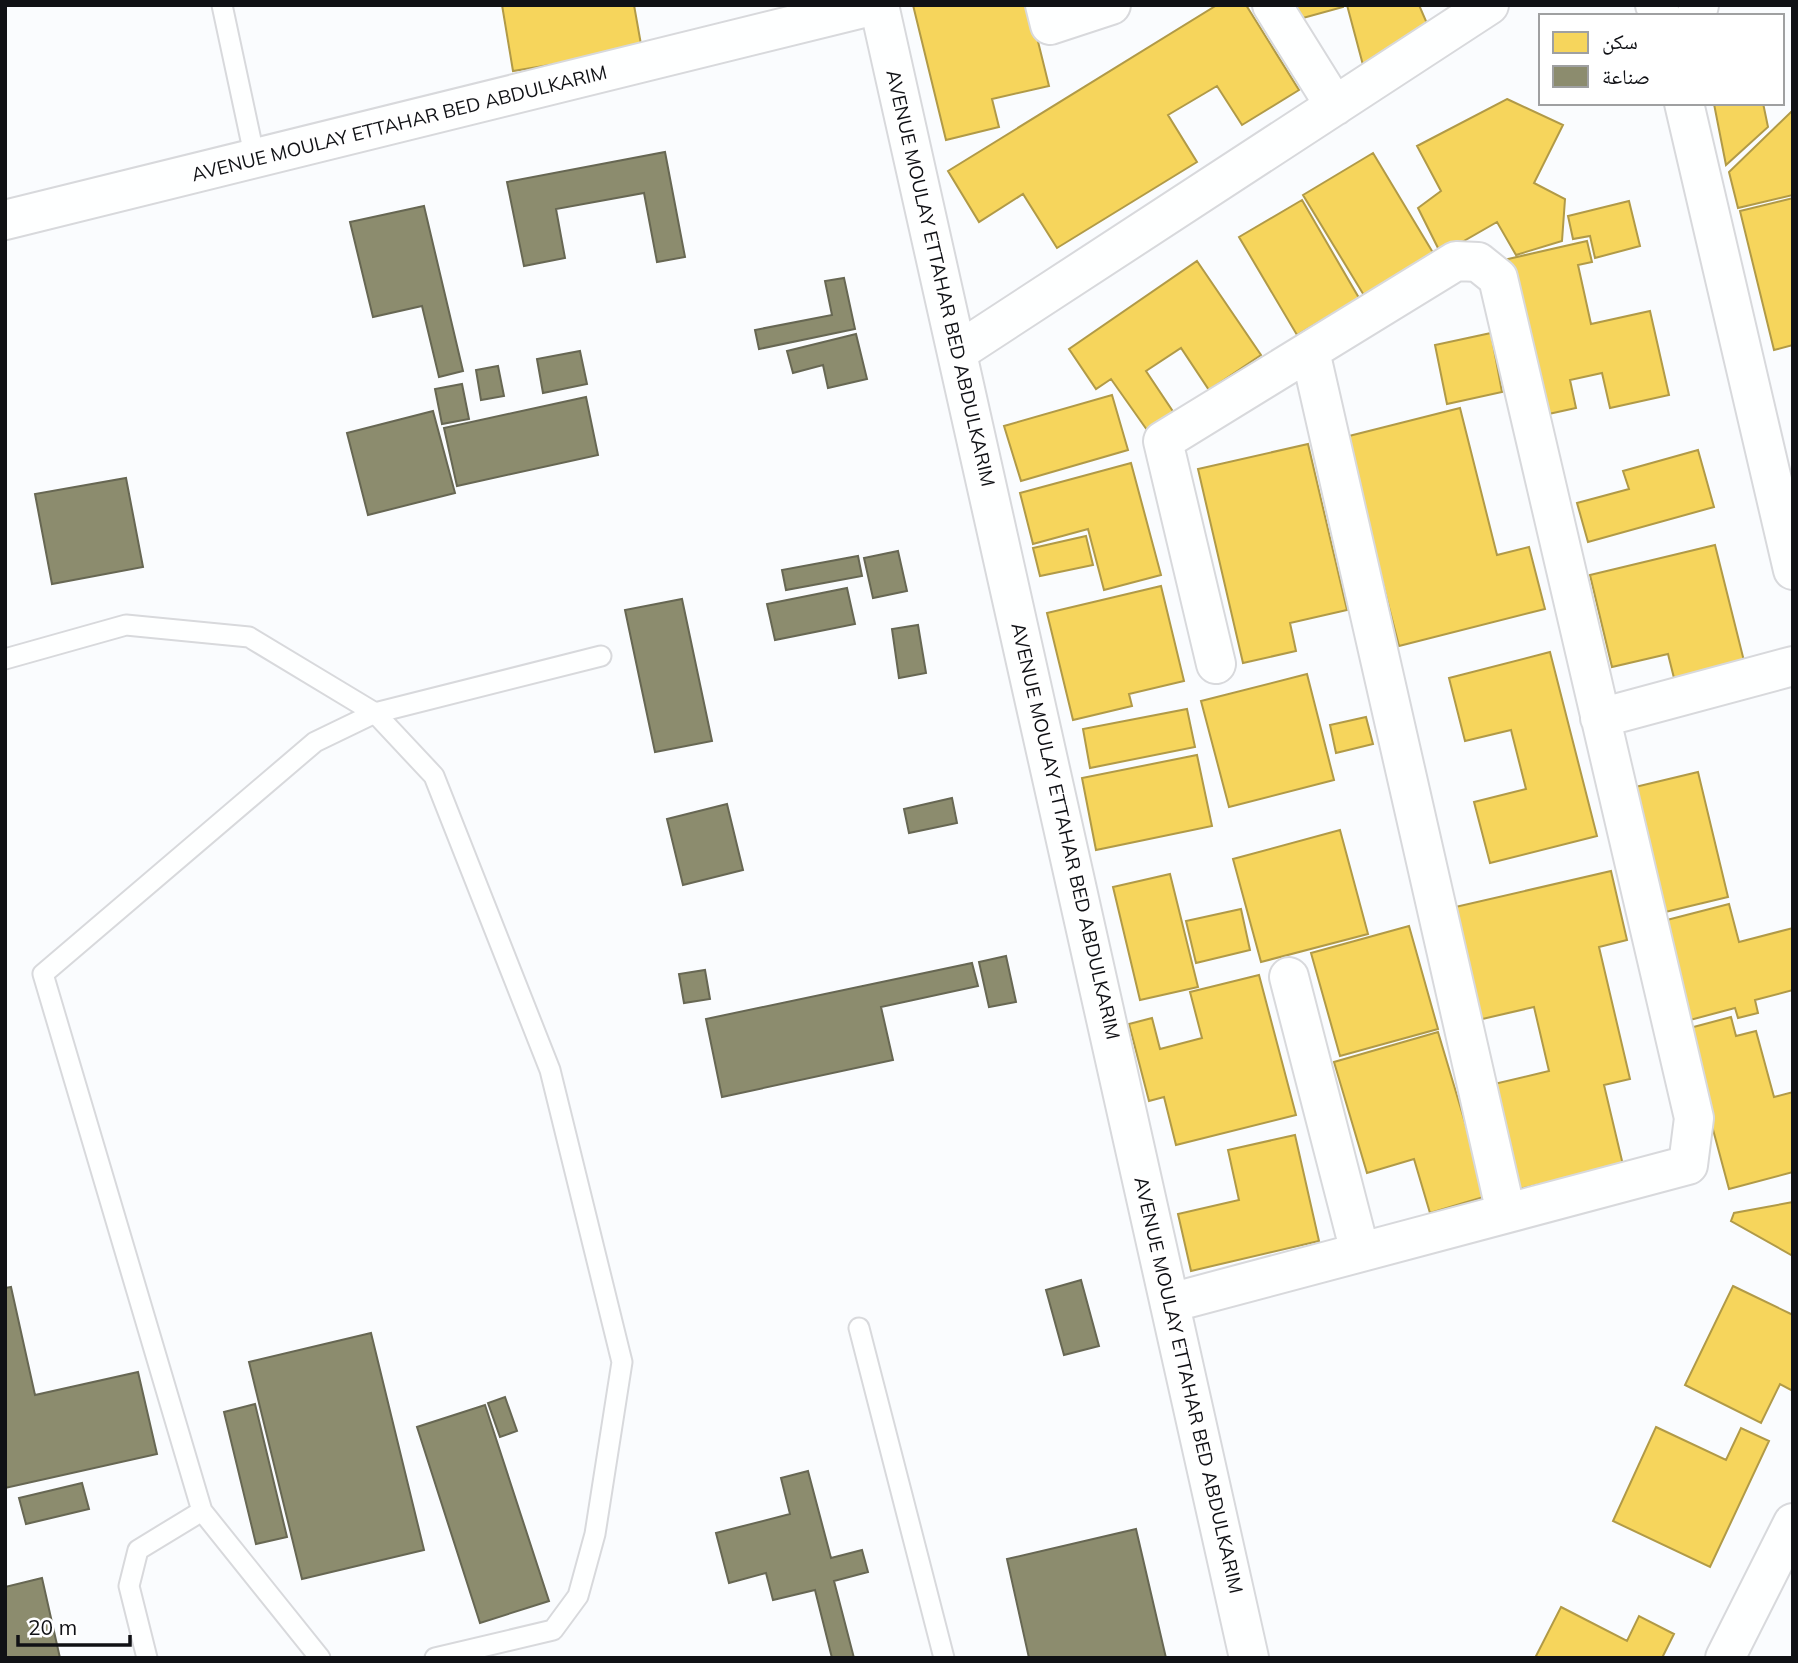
<svg xmlns="http://www.w3.org/2000/svg" width="1798" height="1663" viewBox="0 0 1798 1663" font-family="Mulish,'Noto Naskh Arabic',sans-serif">
<style>
.homes{fill:#f6d55c;stroke:#b19a47;stroke-width:2}
.industry{fill:#8c8c6e;stroke:#676753;stroke-width:2}
.lines{fill:none;stroke-linecap:round;stroke-linejoin:round}
.service-casing{stroke:#d8d9dc;stroke-width:23}
.minor-casing{stroke:#d8d9dc;stroke-width:42}
.tertiary-casing{stroke:#d8d9dc;stroke-width:42}
.service{stroke:#feffff;stroke-width:19}
.minor{stroke:#feffff;stroke-width:38}
.tertiary{stroke:#feffff;stroke-width:38}
.labels{text-anchor:middle;stroke-width:7;stroke-linejoin:round;paint-order:stroke}
.street-label{font-size:19px;fill:#101115;stroke:#fff}
</style>
<rect width="100%" height="100%" fill="#fafcfe"/>
<path class="homes" d="M502 5H634L642 50 513 71Z
M913 5H1029L1049 86 992 99 999 127 946 140Z
M1217 5H1246L1299 90 1242 125 1217 86 1168 115 1197 162 1057 248 1023 194 979 222 948 171Z
M1289 5H1343V7L1292 21Z
M1347 5H1419L1429 28 1363 65Z
M1507 99 1563 125 1534 183 1565 199 1562 241 1516 255 1497 222 1441 254 1418 208 1441 191 1417 146Z
M1763 103 1768 127 1726 165 1714 104Z
M1793 110V195L1738 208 1729 172Z
M1373 153 1435 256 1365 297 1303 195Z
M1793 198V345L1774 350 1740 211Z
M1302 200 1359 298 1297 335 1239 237Z
M1629 201 1640 246 1595 258 1590 236 1573 239 1568 216Z
M1587 241 1592 262 1578 265 1591 324 1650 311 1669 395 1610 408 1602 373 1570 380 1576 408 1544 415 1508 259Z
M1197 261 1261 355 1209 390 1181 348 1146 371 1174 413 1147 430 1111 379 1096 389 1069 349Z
M1491 333 1502 392 1447 404 1435 345Z
M1112 395 1128 450 1021 481 1004 426Z
M1460 408 1497 555 1529 547 1545 609 1399 646 1345 437Z
M1308 444 1347 610 1290 623 1296 651 1243 663 1198 469Z
M1698 450 1714 507 1588 542 1577 503 1629 489 1623 471Z
M1131 463 1161 575 1104 590 1088 529 1033 544 1020 493Z
M1086 536 1093 565 1040 576 1033 548Z
M1715 545 1745 665 1675 682 1668 654 1612 667 1590 575Z
M1161 586 1184 681 1129 694 1132 706 1073 720 1047 613Z
M1550 652 1597 836 1490 863 1474 802 1526 789 1511 730 1465 741 1449 678Z
M1307 674 1334 780 1229 807 1201 701Z
M1187 709 1195 747 1090 768 1083 729Z
M1366 717 1373 744 1336 753 1330 725Z
M1197 755 1212 826 1096 850 1082 778Z
M1698 772 1728 897 1661 913 1631 788Z
M1340 830 1368 934 1261 962 1233 859Z
M1611 871 1627 940 1599 947 1630 1079 1604 1085 1623 1165 1515 1190 1490 1085 1549 1071 1534 1007 1478 1020 1451 908Z
M1170 874 1198 987 1140 1000 1113 887Z
M1729 904 1739 942 1793 928V990L1755 1000 1758 1013 1738 1018 1735 1008 1690 1020 1663 921Z
M1241 909 1250 950 1196 963 1186 921Z
M1409 926 1438 1029 1340 1056 1311 953Z
M1259 975 1296 1115 1176 1145 1164 1097 1149 1101 1129 1024 1152 1018 1160 1049 1202 1038 1190 992Z
M1731 1017 1736 1036 1756 1031 1774 1097 1793 1092V1172L1729 1189 1686 1029Z
M1438 1032 1487 1196 1430 1213 1414 1159 1367 1173 1334 1062Z
M1295 1135 1319 1241 1191 1271 1178 1214 1239 1200 1228 1150Z
M1793 1202V1256L1731 1221 1734 1213Z
M1733 1286 1793 1315V1391L1780 1384 1761 1423 1685 1385Z
M1656 1427 1726 1460 1741 1428 1769 1441 1710 1567 1613 1521Z
M1561 1607 1627 1641 1639 1616 1674 1634 1662 1658H1535Z"/>
<path class="industry" d="M665 152 685 257 657 262 644 193 556 209 565 258 524 266 507 182Z
M424 206 463 371 439 377 422 306 373 317 350 222Z
M844 278 855 329 759 349 755 330 832 315 825 281Z
M856 334 867 379 828 388 823 365 793 373 787 351Z
M580 351 587 384 543 393 537 359Z
M498 366 504 396 481 400 476 370Z
M462 384 469 419 442 424 435 389Z
M586 397 598 455 457 486 444 428Z
M433 411 455 493 368 515 347 433Z
M126 478 143 567 52 584 35 494Z
M898 551 907 591 873 598 864 558Z
M858 556 862 576 786 590 782 570Z
M847 588 855 624 775 640 767 604Z
M682 599 712 741 655 752 625 610Z
M918 625 926 673 899 678 892 629Z
M952 798 957 823 909 833 904 809Z
M727 804 743 870 683 885 667 819Z
M1006 956 1016 1002 989 1007 979 962Z
M972 963 978 986 881 1007 893 1060 722 1097 706 1019Z
M705 970 710 999 684 1003 679 974Z
M1081 1280 1099 1346 1064 1355 1046 1290Z
M11 1287 35 1395 138 1372 157 1454 5 1488V1288Z
M371 1333 424 1550 302 1579 249 1362Z
M505 1397 517 1431 500 1437 488 1403Z
M255 1404 287 1537 256 1544 224 1412Z
M485 1405 549 1601 480 1623 417 1427Z
M808 1471 831 1558 862 1550 868 1572 834 1581 854 1658H832L815 1590 773 1600 766 1573 729 1583 716 1533 790 1514 781 1478Z
M82 1483 89 1509 26 1524 19 1498Z
M1136 1529 1166 1658H1029L1007 1559Z
M42 1578 60 1658H5V1587Z"/>
<g class="lines">
<defs>
<path id="service" d="M222 5 255 159
M5 659 126 625 249 637 375 713 434 776 550 1070 622 1362 595 1534 578 1596 553 1630 435 1658
M859 1328 944 1658
M147 1658 129 1586 138 1550 202 1511
M320 1658 202 1511 43 974 315 742 375 713 601 656"/>
<path id="minor" d="M1045 5 1050 25 1111 5
M1272 5 1335 106
M1655 5 1661 16
M1696 16 1699 5
M1684 103 1793 570
M5 220 875 5
M959 351 1489 5
M1310 351 1506 1213
M1600 718 1793 666
M1289 977 1360 1252
M1170 1303 1688 1165 1694 1118 1498 278 1478 262 1456 261 1163 441 1216 664
M1725 1658 1793 1523"/>
<path id="tertiary" d="M879 5 1249 1658"/>
</defs>
<use href="#service" class="service-casing"/>
<use href="#minor" class="minor-casing"/>
<use href="#tertiary" class="tertiary-casing"/>
<use href="#service" class="service"/>
<use href="#minor" class="minor"/>
<use href="#tertiary" class="tertiary"/>
</g>
<g class="labels">
<g class="street-label">
<text transform="translate(399 123) rotate(-14)" y="7">AVENUE MOULAY ETTAHAR BED ABDULKARIM</text>
<text transform="translate(941 278) rotate(77)" y="7">AVENUE MOULAY ETTAHAR BED ABDULKARIM</text>
<text transform="translate(1066 831) rotate(77)" y="7">AVENUE MOULAY ETTAHAR BED ABDULKARIM</text>
<text transform="translate(1189 1385) rotate(77)" y="7">AVENUE MOULAY ETTAHAR BED ABDULKARIM</text>
</g>
</g>
<rect width="1798" height="1663" fill="none" stroke="#101115" stroke-width="14"/>
<rect x="1539" y="14" width="245" height="91" fill="#ffffff" stroke="#9fa0a1" stroke-width="2"/>
<rect x="1553" y="32" width="35" height="21" fill="#f6d55c" stroke="#9fa0a1" stroke-width="2"/>
<text x="1602" y="49" font-size="21" fill="#101115">سكن</text>
<rect x="1553" y="66" width="35" height="21" fill="#8c8c6e" stroke="#9fa0a1" stroke-width="2"/>
<text x="1602" y="84" font-size="21" fill="#101115">صناعة</text>
<path d="M18 1635v10h112v-10" fill="none" stroke="#101115" stroke-width="3.5"/>
<text x="28" y="1635" font-size="21" fill="#101115" stroke="#ffffff" stroke-width="5" paint-order="stroke">20 m</text>
</svg>
